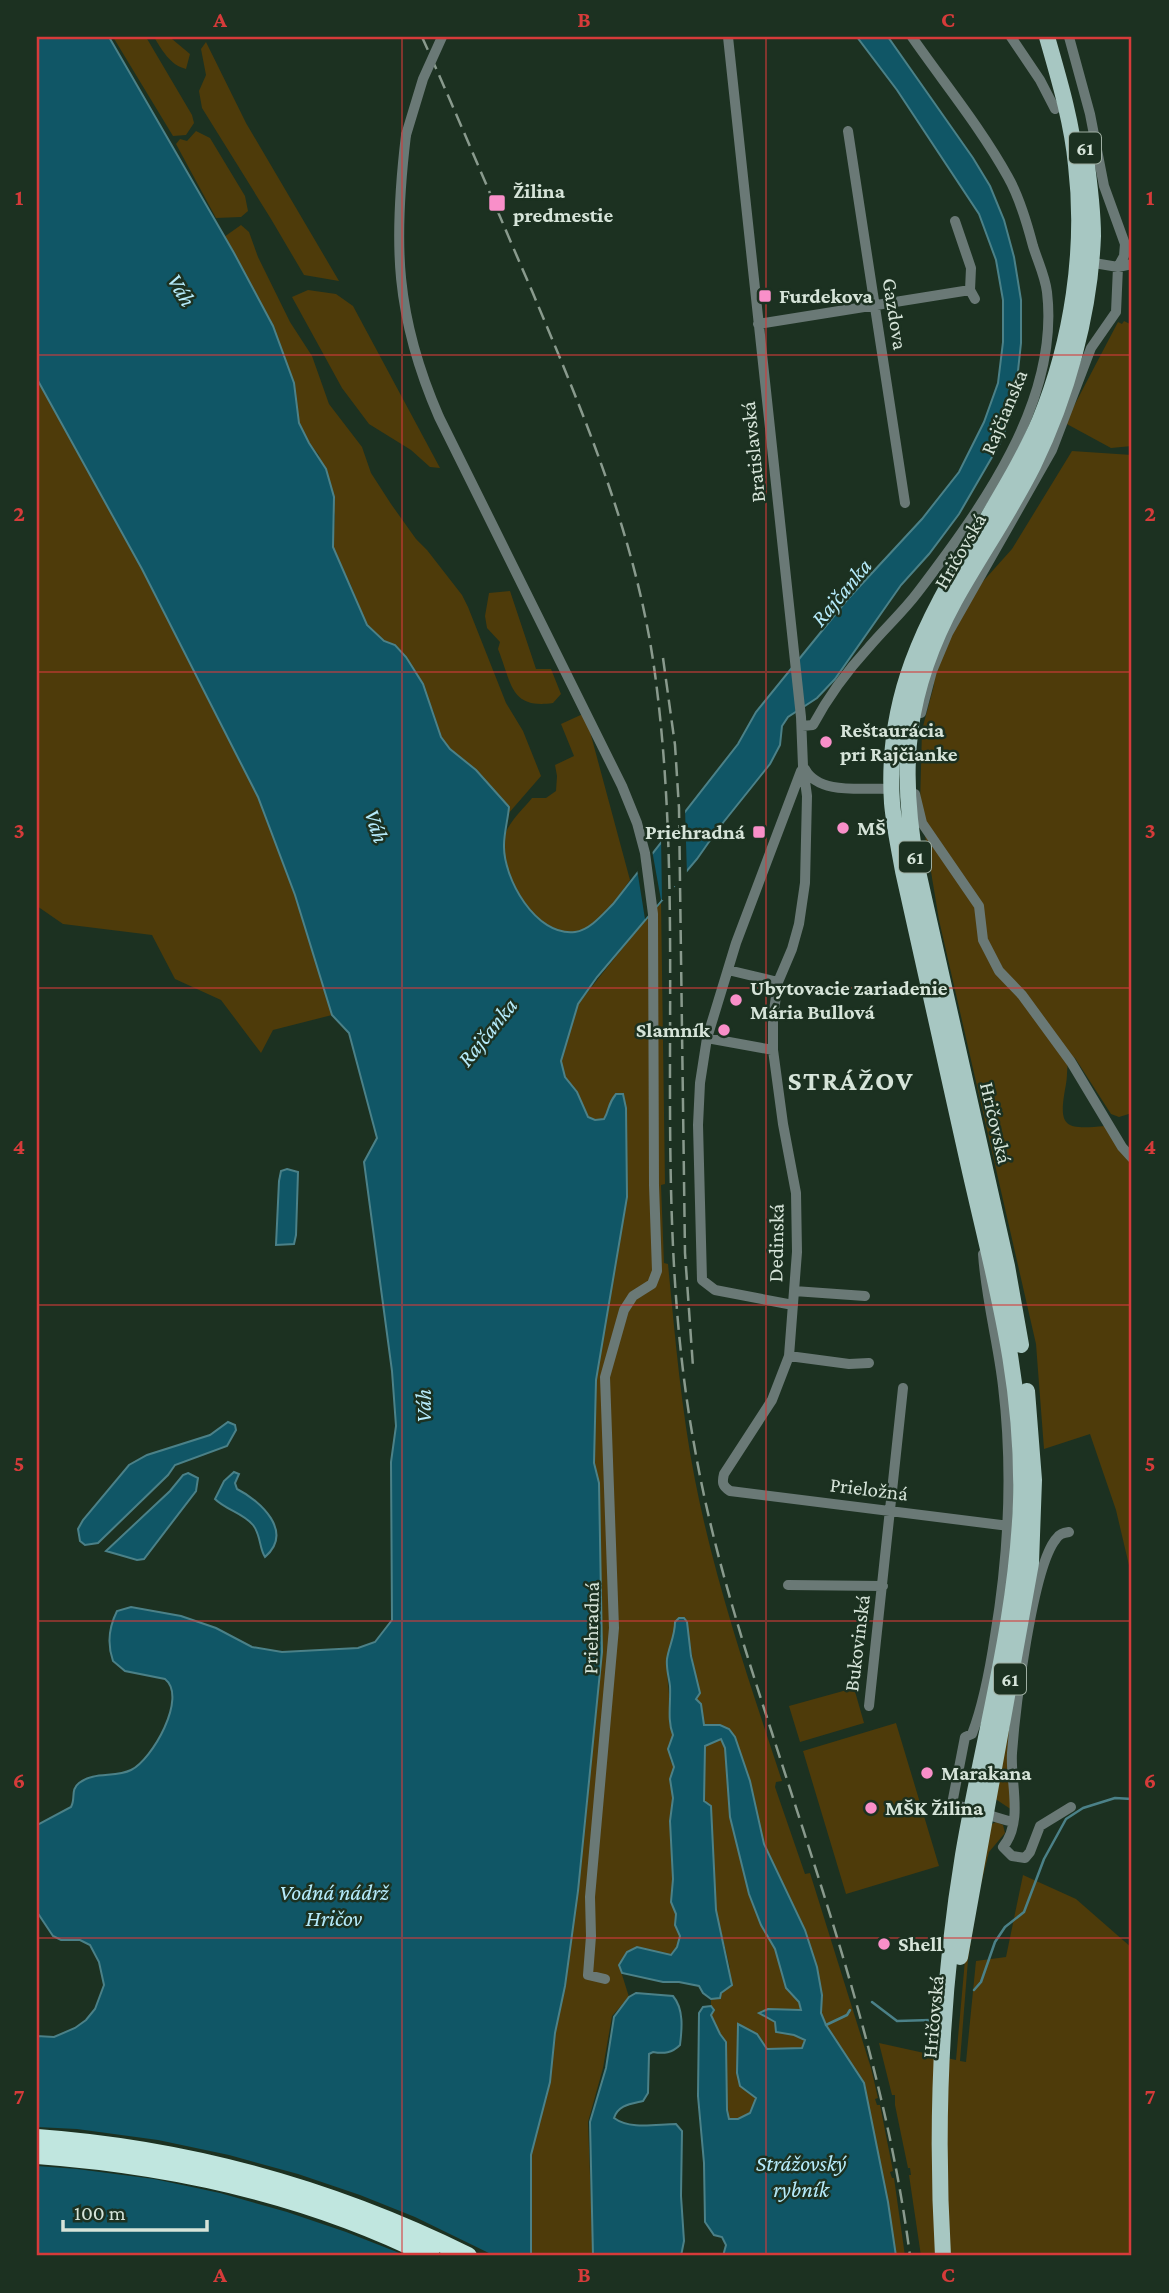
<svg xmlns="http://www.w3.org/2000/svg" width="1169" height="2293" viewBox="0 0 1169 2293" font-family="'Crimson Pro',serif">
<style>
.green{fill:#4e3b0a}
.water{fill:#105666;stroke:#4b8188;stroke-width:2}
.pier{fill:#1c3121}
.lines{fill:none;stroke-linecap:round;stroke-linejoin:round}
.stream{stroke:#4b8188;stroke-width:2.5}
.minor{stroke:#6a7976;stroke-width:10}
.primary{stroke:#a7c7c2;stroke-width:16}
.motorway{stroke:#c0e6df;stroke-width:18}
.rail{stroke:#899a8d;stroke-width:2.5;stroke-dasharray:14 7;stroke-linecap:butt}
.minor-bridge{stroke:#6a7976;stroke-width:10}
.grid{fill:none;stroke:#d63b3a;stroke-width:2;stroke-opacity:0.55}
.poi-dot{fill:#f98fc9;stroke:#1c3121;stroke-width:2.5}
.labels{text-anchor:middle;stroke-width:5;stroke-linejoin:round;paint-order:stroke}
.shield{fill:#1c3121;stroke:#9eaea2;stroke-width:2}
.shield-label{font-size:19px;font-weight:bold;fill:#d6e4d9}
.poi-label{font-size:21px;font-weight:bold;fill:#d6e4d9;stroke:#1c3121;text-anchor:start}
.street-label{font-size:21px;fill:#d6e4d9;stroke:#1c3121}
.water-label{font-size:23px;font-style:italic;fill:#b6ebfb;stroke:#1c3121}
.district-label{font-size:28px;font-weight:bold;letter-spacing:2px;fill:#d6e4d9;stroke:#1c3121}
.neatline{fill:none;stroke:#d63b3a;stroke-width:2.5}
.grid-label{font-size:23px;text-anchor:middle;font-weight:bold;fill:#d63b3a}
</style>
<rect width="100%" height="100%" fill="#1c3121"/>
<path class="green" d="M113 37H146L192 115 194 123 186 135 173 136Z
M154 37H173L172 39 190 54 186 69C170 65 162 50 154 37Z
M206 42 246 123 339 281 304 275 271 219 202 108 199 91 206 75 201 49Z
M196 131 210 138 245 196 248 211 241 217 216 218 176 144 180 139 187 141Z
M241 225 249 232 258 257 290 322 312 356 329 404 362 447 371 473 391 504 416 539 427 550 462 595 468 607 506 703 523 731 541 776 508 814 509 807 476 770 450 749 441 737 433 710 395 645 384 641 367 625 350 583 339 565 333 547 335 515 319 455 309 443 299 423 294 383 273 326 224 237Z
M308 290 336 294 353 306 440 468 430 467 411 450 369 424 342 388 292 297Z
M1124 321 1132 325V446L1111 448 1065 423 1118 322 1122 324Z
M37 379 142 569 258 797 295 895 332 1015 273 1030 261 1053 221 1000 175 979 152 935 63 924 37 906Z
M1072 451 1132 455V1113L1119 1117 1111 1114 1075 1058 1070 1056C1066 1065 1068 1074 1066 1084 1058 1127 1063 1130 1105 1126L1119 1149 1132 1164V1578L1116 1510 1090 1434 1044 1449 1036 1344 939 920 920 805 922 730 934 685 935 635 1012 549Z
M510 591 536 669H551L561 694 553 703C510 709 512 684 498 649L500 642 487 628 485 616 489 593Z
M585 713 630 880C617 898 600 926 577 932 536 943 494 865 506 832 511 820 524 808 532 798H546L556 791 557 776 555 765 574 756 561 724Z
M661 900 665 1184 661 1185 664 1263 668 1264C675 1336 681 1408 695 1480 715 1582 749 1681 782 1781L776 1782 775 1787 805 1874 810 1873 871 2068 878 2098 875 2099 877 2105H880L893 2171 890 2172 892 2178H894L905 2256H896L888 2202 864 2083 826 2025 821 2012 822 1995 817 1967 805 1930 764 1844 750 1782 735 1738 704 1726 701 1704 696 1699C698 1672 689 1648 687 1622H675V1633L668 1656 667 1673 673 1735 670 1760 674 1767 670 1779 673 1798 670 1821 673 1879 671 1902 676 1914 675 1925 680 1936 677 1947 670 1955 650 1950 619 1965 629 1997 612 2016 603 2068 588 2122 593 2256H531V2155L550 2082 555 2033 565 1986 578 1891 602 1652 599 1483 594 1463 596 1380 627 1197 626 1108 623 1094H616C608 1104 610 1109 604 1119L595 1120 588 1117 577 1092 565 1077 561 1061 566 1040 578 1004Z
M1021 1667 1012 1810 994 1798Z
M854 1688 864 1723 800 1742 789 1706Z
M896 1723 939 1866 846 1894 803 1751Z
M721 1739 725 1748 730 1817 749 1894 761 1925 775 1949 786 1988 799 2002 801 2010 768 2009 760 2013 775 2022 776 2032 794 2035 806 2040 802 2048 766 2049 757 2034 738 2024 737 2073 740 2085 756 2098 750 2113 738 2119 729 2118 720 2034 711 2015 714 2010 711 2006V1999L720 1998 730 1968 716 1910 713 1872 704 1801 705 1746Z
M996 1822 1003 1825 1005 1833 989 1852 978 1896 968 1960 960 2061 966 2062 976 1961 1006 1957 1023 1875 1076 1899 1132 1948V2256H921L909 2175H911L910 2168H908L895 2105V2095H892L879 2043 956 2060 965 1960 990 1825Z"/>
<path class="water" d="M37 37H109L234 253 273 326 294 383 299 423 309 443 326 469 334 497 333 547 367 625 384 641 395 645 406 657 423 684 441 737 450 749 476 770 509 807C508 819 504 833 504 845 503 878 536 937 575 932 590 930 603 914 613 904L738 744 756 712 847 600 922 519 959 472 984 422 998 383 1003 342V300L996 260 979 214 897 90 857 37H888L973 158 990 186 1004 220 1014 257 1021 300V343L1014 408 999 445 959 514 929 554 901 585 835 679 817 698 788 717 782 726 780 745 770 764 718 829 697 859 597 977 578 1004 561 1061 565 1077 577 1092 588 1117 595 1120 604 1119C610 1109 607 1105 616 1094H623L626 1108 627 1197 596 1380 594 1463 599 1483 602 1652 578 1891 565 1986 555 2033 550 2082 531 2155V2256H37V2036L54 2037 75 2028 86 2020 95 2009 104 1985 99 1962 90 1945 80 1940H61L53 1936 37 1912V1825L71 1807C76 1798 70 1790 79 1783 94 1771 115 1778 131 1770 152 1760 188 1697 165 1679L125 1671 113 1661C107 1644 109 1627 117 1611L131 1607 181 1616 216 1628 252 1647 282 1652 358 1648 375 1642 392 1620 391 1462 396 1426 392 1371 364 1162 377 1138 349 1033 332 1015 295 895 258 797 142 569 37 379Z
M287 1169 298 1172 296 1235 294 1244 276 1245 279 1181 281 1171Z
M228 1422 235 1425 236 1430 227 1446 175 1465 168 1475 98 1543 85 1545 80 1541 78 1529 83 1520 129 1465 147 1455 210 1435Z
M234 1472 239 1474 235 1483 237 1489C261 1501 294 1532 265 1557 259 1548 261 1535 253 1525 243 1513 226 1510 215 1499L224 1481Z
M188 1473 198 1478 196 1491 144 1559 137 1560 106 1551 170 1491 183 1475Z
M679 1618H684L687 1622 691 1656 700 1693 696 1699 701 1704 704 1725H720L729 1729 735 1737 750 1781 764 1844 805 1930 817 1967 822 1995 821 2013 826 2025 864 2083 888 2202 896 2256H723L726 2245 722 2237 714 2235 705 2222 704 2163 698 2096 699 2013 703 2007 711 2006 714 2010 711 2015 720 2034 726 2042 727 2110 729 2119H738L750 2113 756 2098 740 2086 737 2073 738 2024 757 2034 767 2049 802 2048 805 2040 794 2035 776 2032 775 2022 759 2013 768 2009 801 2010 799 2002 786 1988 775 1949 761 1925 749 1894 730 1817 725 1748 721 1739 705 1746 704 1801 711 1806 716 1910 732 1985 721 1993 720 1998 711 1999 703 1993 699 1986 679 1982H663L622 1973 619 1965 627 1952 637 1947 671 1955 677 1947 680 1936 675 1925 676 1914 671 1902 673 1879 670 1821 673 1798 670 1779 674 1767 668 1749 673 1735C667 1720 671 1702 670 1686 669 1677 666 1669 667 1659 669 1646 675 1636 675 1622Z
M636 1993 673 1996C684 2009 682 2029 680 2045 672 2053 664 2054 653 2052L649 2054 648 2093 643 2101C630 2104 618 2105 614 2118 630 2130 657 2124 676 2124L682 2131 681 2196 684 2241 681 2256H593L590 2122 606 2068 614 2017 629 1997Z"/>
<path class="pier" d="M682 808H685L687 876 678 886H674V890L666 900H662L661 835Z
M652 850 661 900 645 919 637 869Z
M37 2127 77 2129 158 2140 229 2155 298 2174 360 2195 415 2217 495 2256H407L346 2232 287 2212 220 2193 154 2179 77 2169 37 2166Z"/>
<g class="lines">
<path class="stream" d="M974 1990 981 1982 995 1942 1005 1927 1024 1912 1044 1859 1066 1819 1083 1808 1115 1798 1132 1799
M872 2002 897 2021 931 2020
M826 2025 847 2015 850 2010"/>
<path class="minor" d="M728 37 801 717 803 766 807 796 805 883 799 924 792 949 778 982 773 1018V1050L783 1124 796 1193 797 1252 789 1356 772 1400 724 1474C722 1482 722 1486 730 1491L1009 1526
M1011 37 1040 80 1055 109
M848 131 905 503
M406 135C393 244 395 316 439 417L622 786 637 823 645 853 653 914 654 1185 657 1271 652 1284 633 1296 624 1310 605 1377 614 1628 590 1897 591 1936 588 1975 605 1979
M955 221 971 268 970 290 975 299
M1088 262 1118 267 1132 264
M758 324 970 290
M921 713 932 671 948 633 1052 450 1091 348 1116 312 1118 267 1124 256 1125 244 1104 186 1090 114 1069 37
M802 726 813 725C828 697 848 670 869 647 885 628 903 612 918 592 981 509 1060 402 1047 292 1045 276 1038 262 1033 246 1027 223 1020 198 1008 177 981 128 944 83 912 37
M805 769C819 796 866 787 892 789
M915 794 922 823 979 906 983 940 999 971 1022 995 1071 1062 1122 1147 1132 1158
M728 970 778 982
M707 1038 773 1050
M983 1254C986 1299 998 1342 1003 1386 1013 1470 1009 1553 995 1636 990 1669 984 1703 972 1734L965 1737 952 1804C973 1809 992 1817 1013 1822
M794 1291 865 1296
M793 1305 715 1290 702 1280 698 1125 700 1083 707 1038 736 943 801 771
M789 1356 849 1364 869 1363
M1069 1532C1063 1533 1059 1534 1056 1539 1032 1568 1015 1712 1012 1753 1010 1783 1024 1821 1003 1847L1012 1856 1025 1858 1030 1852 1040 1826 1071 1807
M788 1585 883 1586
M869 1706 903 1388"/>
<path class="primary" d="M1021 1345 1007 1266 917 867C898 766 906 690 955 600 980 555 1010 512 1033 466 1067 396 1090 314 1093 236 1093 208 1089 179 1085 151
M960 1957 1031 1563 1034 1480 1027 1391
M943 2256C935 2121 941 1989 963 1855 983 1737 1017 1621 1021 1501 1024 1381 995 1282 969 1167 947 1068 925 969 903 871 899 848 894 826 892 803 885 697 925 623 977 536 999 498 1023 460 1040 420 1072 341 1086 250 1076 165 1072 122 1059 79 1047 37"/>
<path class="motorway" d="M37 2138C188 2149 332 2189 468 2256
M37 2155C172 2165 309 2195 431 2256"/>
<path class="rail" d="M422 37C460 121 495 206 532 291 584 415 637 539 655 674 689 929 648 1190 694 1444 711 1543 741 1638 772 1733 827 1905 887 2076 910 2256
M663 658 675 745 679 808 685 1253 693 1367"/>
<path class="minor-bridge" d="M406 135 423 79 442 37"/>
</g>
<path class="grid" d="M402 37V2256M766 37V2256M37 355H1132M37 672H1132M37 988H1132M37 1305H1132M37 1621H1132M37 1938H1132"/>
<g class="poi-dot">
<rect x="488" y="194" width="18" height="18" rx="3.5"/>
<rect x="758" y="289" width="14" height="14" rx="3.5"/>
<circle cx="826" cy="742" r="7"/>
<circle cx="843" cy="828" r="7"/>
<rect x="752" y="825" width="14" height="14" rx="3.5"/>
<circle cx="736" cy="1000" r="7"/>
<circle cx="724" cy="1030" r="7"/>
<circle cx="927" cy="1773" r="7"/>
<circle cx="871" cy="1808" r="7"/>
<circle cx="884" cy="1944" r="7"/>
</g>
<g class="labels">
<g class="shield">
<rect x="1069" y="132.5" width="32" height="31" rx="5"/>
<rect x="899" y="841.5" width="32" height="31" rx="5"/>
<rect x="994" y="1663.5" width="32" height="31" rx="5"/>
</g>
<g class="shield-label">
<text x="1085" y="155">61</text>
<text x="915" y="864">61</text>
<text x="1010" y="1686">61</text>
</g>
<g class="poi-label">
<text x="513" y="198">Žilina<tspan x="513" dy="24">predmestie</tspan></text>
<text x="779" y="303">Furdekova</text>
<text x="840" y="737">Reštaurácia<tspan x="840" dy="24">pri Rajčianke</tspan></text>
<text x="857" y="835">MŠ</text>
<text x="745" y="839" text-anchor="end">Priehradná</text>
<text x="750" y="995">Ubytovacie zariadenie<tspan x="750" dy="24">Mária Bullová</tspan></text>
<text x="710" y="1037" text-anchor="end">Slamník</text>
<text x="941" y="1780">Marakana</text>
<text x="885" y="1815">MŠK Žilina</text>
<text x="898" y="1951">Shell</text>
</g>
<g class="street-label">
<text transform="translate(895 314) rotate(81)" y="7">Gazdova</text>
<text transform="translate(1004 412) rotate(-67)" y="7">Rajčianska</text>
<text transform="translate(753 452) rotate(-96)" y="7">Bratislavská</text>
<text transform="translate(960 551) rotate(-60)" y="7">Hričovská</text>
<text transform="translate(996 1123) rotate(77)" y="7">Hričovská</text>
<text transform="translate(776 1243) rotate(-89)" y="7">Dedinská</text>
<text transform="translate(869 1489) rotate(7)" y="7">Prieložná</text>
<text transform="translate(591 1628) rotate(-89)" y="7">Priehradná</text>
<text transform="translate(857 1643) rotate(-83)" y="7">Bukovinská</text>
<text transform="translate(933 2017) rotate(-85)" y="7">Hričovská</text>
</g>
<g class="water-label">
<text transform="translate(182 290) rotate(60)" y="8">Váh</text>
<text transform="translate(841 592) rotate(-50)" y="8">Rajčanka</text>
<text transform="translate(377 826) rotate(72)" y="8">Váh</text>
<text transform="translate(487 1032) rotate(-51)" y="8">Rajčanka</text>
<text transform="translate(423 1406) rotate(-90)" y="8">Váh</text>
<text x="334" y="1900">Vodná nádrž<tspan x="334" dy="26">Hričov</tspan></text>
<text x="801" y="2171">Strážovský<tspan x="801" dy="26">rybník</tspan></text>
</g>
<g class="district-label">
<text x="851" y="1090">STRÁŽOV</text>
</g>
</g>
<rect width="1169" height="2293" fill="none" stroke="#1c3121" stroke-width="77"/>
<path d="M63 2220v10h144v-10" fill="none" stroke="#d6e4d9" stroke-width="3.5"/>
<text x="74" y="2220" font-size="21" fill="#d6e4d9" stroke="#1c3121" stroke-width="5" paint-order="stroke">100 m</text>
<rect x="38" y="38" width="1092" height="2216" class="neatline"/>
<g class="grid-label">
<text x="220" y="27">A</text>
<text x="584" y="27">B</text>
<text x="948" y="27">C</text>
<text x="19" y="205">1</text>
<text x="1150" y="205">1</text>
<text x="19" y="521">2</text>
<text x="1150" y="521">2</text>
<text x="19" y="838">3</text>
<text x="1150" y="838">3</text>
<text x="19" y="1154">4</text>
<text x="1150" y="1154">4</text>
<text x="19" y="1471">5</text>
<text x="1150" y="1471">5</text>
<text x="19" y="1788">6</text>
<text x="1150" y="1788">6</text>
<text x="19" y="2104">7</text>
<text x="1150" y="2104">7</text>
<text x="220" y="2282">A</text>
<text x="584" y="2282">B</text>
<text x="948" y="2282">C</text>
</g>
</svg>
